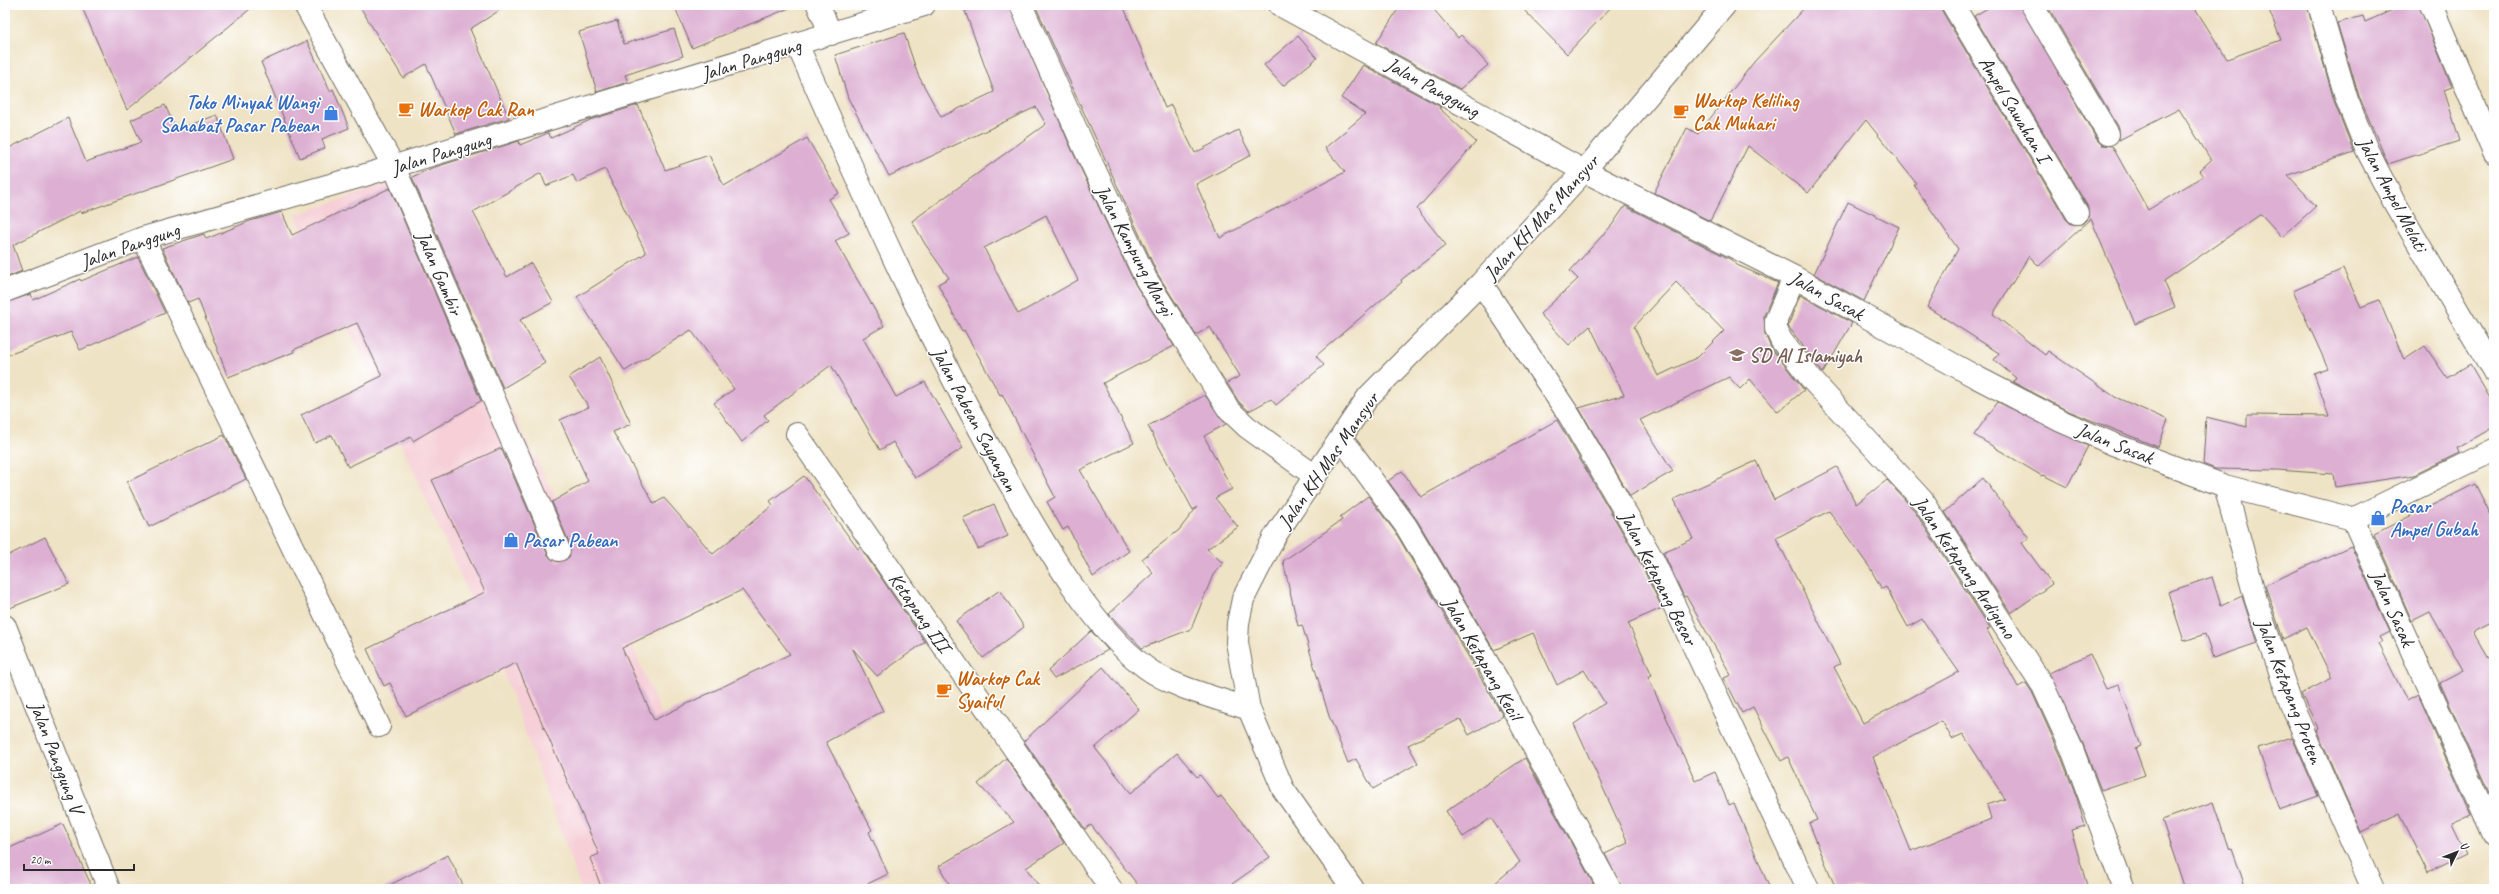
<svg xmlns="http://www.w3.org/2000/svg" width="2499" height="894" viewBox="0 0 2499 894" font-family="Caveat,sans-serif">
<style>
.built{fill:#f6cfd7}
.building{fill:#ddb0d3;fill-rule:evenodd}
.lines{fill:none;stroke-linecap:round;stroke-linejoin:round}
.minor-casing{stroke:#706b61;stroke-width:24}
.minor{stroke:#fff;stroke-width:22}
.labels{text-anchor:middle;stroke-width:3;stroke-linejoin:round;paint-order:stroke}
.street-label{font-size:20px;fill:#2b2b2b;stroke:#fff}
.food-label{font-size:20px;font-weight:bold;fill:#c56008;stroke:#fff;text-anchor:start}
.shop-label{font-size:20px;font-weight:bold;fill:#366cbe;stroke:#fff;text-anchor:start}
.education-label{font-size:20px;font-weight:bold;fill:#785e54;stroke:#fff;text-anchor:start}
</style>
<rect width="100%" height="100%" fill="#fff"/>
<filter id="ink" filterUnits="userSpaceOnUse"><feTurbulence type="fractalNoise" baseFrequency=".025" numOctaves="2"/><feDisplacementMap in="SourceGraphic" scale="8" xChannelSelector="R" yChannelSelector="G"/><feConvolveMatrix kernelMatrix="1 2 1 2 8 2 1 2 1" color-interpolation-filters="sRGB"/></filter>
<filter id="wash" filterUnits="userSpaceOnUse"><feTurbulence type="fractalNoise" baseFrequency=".012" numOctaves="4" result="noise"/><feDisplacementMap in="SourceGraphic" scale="16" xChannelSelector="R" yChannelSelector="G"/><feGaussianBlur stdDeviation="0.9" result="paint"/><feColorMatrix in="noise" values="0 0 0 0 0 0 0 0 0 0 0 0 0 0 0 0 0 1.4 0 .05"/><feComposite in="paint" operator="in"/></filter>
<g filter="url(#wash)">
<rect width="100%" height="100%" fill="#efe3c5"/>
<path class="built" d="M392 182 630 640 735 889H581L505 676 369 372 296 215Z"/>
<g id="blocks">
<path class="building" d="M81 5H255L127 110Z
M359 5H508L470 29 509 118 456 134 426 64 403 78Z
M674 5H794V6L692 48Z
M982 5H1009L1072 150 1135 284 1174 346 1103 383 1134 443 1080 470 1129 551 1093 577 1068 527 1063 530 1047 502 1055 497 1002 394 1000 395 964 330 962 331 938 284 949 278 925 244 912 221 1046 124 1036 107 889 176 848 98 835 55 904 33 918 75 941 117 994 92 965 11ZM1046 215 1078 280 1018 314 984 248Z
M1035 5H1123L1165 108 1171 105 1195 153 1238 130 1251 155 1196 184 1220 238 1345 172 1325 148 1365 114 1341 98 1363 65 1441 107 1439 108 1476 142 1417 209 1446 245 1401 280 1402 282 1316 356 1324 365 1276 405 1271 399 1249 411 1239 402 1227 383 1240 376 1210 327 1196 335 1157 273Z
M1401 5H1430L1458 38 1461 35 1488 65 1460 89 1376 43Z
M1519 5H1613L1567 54Z
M1807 5H1941L1942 11 2066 219 2071 224H2083L2088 219V207L1974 16 1993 5H2020L2097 140 2102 145 2112 146 2148 210 2203 176 2199 171 2211 160 2179 109 2119 140V128L2047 5H2193L2227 59 2281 40 2267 5H2307L2335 104 2354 152 2288 175 2316 206 2282 237 2261 214 2164 281 2175 307 2135 324 2091 219 2039 266 2029 256 1993 314 2045 355 2048 351 2115 397 2168 420 2158 447 2066 410 2013 382 2016 378 1994 360 1999 353 1927 307 1958 249 1914 185 1916 183 1866 120 1808 193 1748 146 1710 221 1654 193 1687 128 1698 134 1754 62Z
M2404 5H2419L2452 87 2444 90 2460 141 2388 164 2359 96 2337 23 2363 16 2365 22Z
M617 21 624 44 674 29 683 56 625 75 628 82 597 92 579 32Z
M1298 36 1317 58 1283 86 1264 65Z
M307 41 330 91 333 89 349 128 322 139 325 148 300 158 261 62Z
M165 105 176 130 217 115 233 159 81 213 80 211 13 245 22 271 5 278V150L68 118 86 162 141 142 131 120Z
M638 105 665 170 709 155 724 186 807 138 839 193 829 199 849 233 835 241 884 326 863 338 896 397 925 382 963 448 915 478 893 442 880 450 831 365 764 415 768 420 742 442 714 403 734 389 691 330 625 371 577 297 646 253 605 169 577 183 573 175 546 186 541 173 473 212 507 277 531 263 553 302 520 320 545 363 503 388 412 177 432 168 519 141 520 145 548 133 551 138 590 120Z
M390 188 481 401 413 441 411 437 348 467 332 435 315 443 301 415 382 376 357 323 293 350 294 352 228 377 198 299 188 303 162 248 204 234 206 239 250 221 282 212 292 235Z
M1848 202 1899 227 1864 301 1814 274Z
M1625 206 1730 259 1737 265 1778 283 1764 315 1765 334 1771 348 1804 390 1778 412 1750 379 1740 389 1729 377 1640 420 1673 471 1630 496 1579 408 1624 395 1590 326 1569 345 1540 314 1578 279 1570 271 1612 225ZM1676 282 1724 331 1698 357 1658 376 1634 327Z
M138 257 165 313 80 350 71 332 5 356V303L31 294 33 300 80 279 81 281Z
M2343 269 2361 307 2379 300 2404 360 2425 346 2447 378 2470 364 2494 405V427L2457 448 2459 453 2414 475 2335 487 2333 474 2277 470 2215 469 2203 464 2206 417 2247 427V415L2329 416 2314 373 2328 368 2293 291Z
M1800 295 1852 323 1823 373 1788 326Z
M600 357 631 424 613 432 654 504 664 498 713 554 773 505 770 501 804 476 858 549 860 547 925 642 877 676 853 649 883 711 826 742 872 830 869 832 888 874 857 889H602L590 858 599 854 516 663 406 716 390 683 384 686 367 649 485 592 432 480 501 448 548 555 558 562 569 557 570 545 552 502 588 481 560 420 589 407 569 377ZM742 590 790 654 654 720 622 648Z
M1205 395 1226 424 1204 436 1232 489 1215 498 1238 527 1207 549 1223 563 1213 575 1191 629 1142 648 1109 614 1153 573 1142 559 1179 530 1197 507 1193 510 1148 426Z
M1998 402 2088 446 2067 487 2043 475 2042 476 1974 435Z
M1557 420 1641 564 1662 608 1628 623 1652 675 1648 677 1695 781 1715 772 1729 805 1734 803 1770 889H1622L1605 854 1628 843 1574 724 1605 703 1584 670 1557 685 1533 633 1494 650 1417 520 1388 481 1402 471 1421 497Z
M224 435 246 479 149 527 127 482Z
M1756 461 1774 500 1837 467 1856 504 1887 480 1913 509 1990 628 1987 630 2018 687 2026 683 2032 692 2060 754 2077 798 2085 826 2071 830 2088 889H1836L1809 823 1817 820 1788 757 1781 761 1753 707 1742 713 1724 678 1731 675 1686 596 1684 597 1663 552 1693 539 1674 499ZM1829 511 1870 568 1882 589 1886 587 1908 627 1922 619 1959 672 1863 723 1834 667 1840 664 1776 538ZM1942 721 1952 739 1963 734 2005 799 1987 805 1991 819 1911 851 1873 757Z
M1983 478 2029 538 2022 543 2052 584 2011 613 1945 512Z
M2475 484 2494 521V621L2473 632 2488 658 2494 655V804L2440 683 2463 671 2430 612 2412 621 2374 534Z
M1368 496 1396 533 1503 716 1469 735 1460 719 1408 745 1418 763 1373 789 1356 759 1348 763 1329 716 1302 625 1298 626 1283 561 1342 520 1340 517Z
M994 504 1008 536 978 549 963 518Z
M45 537 69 584 5 610V557Z
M2351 546 2390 632 2380 637 2383 642 2379 644 2407 701 2418 695 2471 815 2451 824 2466 855 2428 873 2399 814 2361 832 2316 729 2318 728 2301 694 2332 678 2307 627 2283 639 2265 585Z
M2212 577 2221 606 2242 596 2257 643 2213 658 2205 634 2184 641 2168 592Z
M1000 590 1024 627 983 658 956 621Z
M1091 631 1108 650 1054 679 1048 671Z
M2090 654 2106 689 2119 685 2141 746 2135 748 2145 775 2101 790 2083 744 2049 673Z
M1103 667 1139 709 1095 748 1131 793 1177 753 1197 777 1200 775 1218 798 1221 796 1270 857 1225 889H1141L1091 825 1085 829 1024 741Z
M2292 737 2318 796 2279 810 2258 748Z
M1006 758 1064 843 1026 868 1041 889H952L939 866 1014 822 978 784Z
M1525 758 1596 889H1488L1520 862 1491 818 1463 837 1446 811Z
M2213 802 2229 850 2232 849 2246 889H2185L2162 820Z
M63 824 93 889H5V850Z
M448 855 465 889H382Z"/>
</g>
</g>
<g filter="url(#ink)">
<use href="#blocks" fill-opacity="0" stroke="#706b61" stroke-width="1"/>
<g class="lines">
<defs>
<path id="minor" d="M305 5 394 167 559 550
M818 5 831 34
M1021 5 1083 145 1146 279 1229 410 1247 427 1315 476
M1280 5 1584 171 1794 277 1976 377 2061 421 2113 444 2225 486 2353 519 2494 835
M1953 5 2077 213
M2032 5 2108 134
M2319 5 2347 100 2367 150 2395 204 2494 372
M2431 5 2494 152
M797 44C864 196 931 347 1014 491 1046 547 1093 628 1145 667 1171 687 1217 698 1249 709
M143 238 379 726
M1794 277 1776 320V329L1781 340 1812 380 1923 501 2043 686 2072 749 2124 889
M1481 283 1569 415 1652 558 1808 889
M5 291 143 238 362 176 924 5
M797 434 1111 889
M1341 438 1406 526 1497 679 1610 889
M2225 486 2256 600 2291 704 2373 889
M2353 519 2494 450
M5 626 109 889
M1353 889 1283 789 1249 709 1237 642 1238 623 1243 599 1275 536 1368 397 1481 283 1584 171 1725 5"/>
</defs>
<use href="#minor" class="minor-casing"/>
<use href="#minor" class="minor"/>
</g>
</g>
<defs>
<symbol id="cafe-bare" viewBox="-9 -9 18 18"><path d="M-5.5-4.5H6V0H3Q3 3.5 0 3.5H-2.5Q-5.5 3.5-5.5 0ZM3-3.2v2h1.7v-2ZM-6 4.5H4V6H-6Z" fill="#e8710a" stroke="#fff" stroke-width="2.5" paint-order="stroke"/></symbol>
<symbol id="shop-bare" viewBox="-9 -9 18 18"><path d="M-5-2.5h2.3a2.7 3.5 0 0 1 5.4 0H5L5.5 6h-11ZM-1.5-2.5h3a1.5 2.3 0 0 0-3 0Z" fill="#3f7fe0" stroke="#fff" stroke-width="2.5" paint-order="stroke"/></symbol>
<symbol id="school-bare" viewBox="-9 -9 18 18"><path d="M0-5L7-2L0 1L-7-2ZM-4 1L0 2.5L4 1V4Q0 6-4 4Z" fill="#8d6e63" stroke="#fff" stroke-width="2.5" paint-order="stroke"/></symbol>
</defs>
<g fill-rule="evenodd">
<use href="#cafe-bare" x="395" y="98" width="22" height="22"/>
<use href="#cafe-bare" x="1670" y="100" width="22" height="22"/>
<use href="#shop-bare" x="320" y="102" width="22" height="22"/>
<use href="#school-bare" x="1726" y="344" width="22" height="22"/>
<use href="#shop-bare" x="2367" y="507" width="22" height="22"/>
<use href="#shop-bare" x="500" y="529" width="22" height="22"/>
<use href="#cafe-bare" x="933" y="679" width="22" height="22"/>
</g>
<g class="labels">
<g class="street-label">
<text transform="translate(751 59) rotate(-17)" y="7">Jalan Panggung</text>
<text transform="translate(1433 87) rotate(29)" y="7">Jalan Panggung</text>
<text transform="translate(2015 109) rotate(59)" y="7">Ampel Sawahan I</text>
<text transform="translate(441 153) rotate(-17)" y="7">Jalan Panggung</text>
<text transform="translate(2393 194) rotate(62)" y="7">Jalan Ampel Melati</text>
<text transform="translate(1541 217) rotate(-48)" y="7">Jalan KH Mas Mansyur</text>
<text transform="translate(130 245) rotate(-19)" y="7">Jalan Panggung</text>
<text transform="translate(1135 250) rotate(62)" y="7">Jalan Kampung Margi</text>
<text transform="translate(440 273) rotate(67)" y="7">Jalan Gambir</text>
<text transform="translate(1827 295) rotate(29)" y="7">Jalan Sasak</text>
<text transform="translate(975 419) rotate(62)" y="7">Jalan Pabean Sayangan</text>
<text transform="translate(2115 443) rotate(22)" y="7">Jalan Sasak</text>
<text transform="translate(1328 460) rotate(-55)" y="7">Jalan KH Mas Mansyur</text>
<text transform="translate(1965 567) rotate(56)" y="7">Jalan Ketapang Ardiguno</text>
<text transform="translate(1659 578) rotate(63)" y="7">Jalan Ketapang Besar</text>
<text transform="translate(2393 608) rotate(66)" y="7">Jalan Sasak</text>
<text transform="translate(920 612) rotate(55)" y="7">Ketapang III</text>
<text transform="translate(1483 658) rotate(60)" y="7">Jalan Ketapang Kecil</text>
<text transform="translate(2290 691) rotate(69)" y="7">Jalan Ketapang Proten</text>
<text transform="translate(57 757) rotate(69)" y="7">Jalan Panggung V</text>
</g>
<g class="food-label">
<text x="1693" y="107">Warkop Keliling<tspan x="1693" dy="23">Cak Muhari</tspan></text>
<text x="418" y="116">Warkop Cak Ran</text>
<text x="956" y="685">Warkop Cak<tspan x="956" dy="23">Syaiful</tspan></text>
</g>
<g class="shop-label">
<text x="319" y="109" text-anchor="end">Toko Minyak Wangi<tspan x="319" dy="23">Sahabat Pasar Pabean</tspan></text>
<text x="2390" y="513">Pasar<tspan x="2390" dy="23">Ampel Gubah</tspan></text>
<text x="523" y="547">Pasar Pabean</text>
</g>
<g class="education-label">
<text x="1749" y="362">SD Al Islamiyah</text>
</g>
</g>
<rect width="2499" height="894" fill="none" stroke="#fff" stroke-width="20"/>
<g transform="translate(2457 852) rotate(47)" stroke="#ffffff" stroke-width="3" paint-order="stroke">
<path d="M0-3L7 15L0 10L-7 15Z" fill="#2b2b2b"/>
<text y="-6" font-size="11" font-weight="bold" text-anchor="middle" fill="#2b2b2b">U</text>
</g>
<path d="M24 864v6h110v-6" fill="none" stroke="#2b2b2b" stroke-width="2"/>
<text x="30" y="864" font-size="12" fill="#2b2b2b" stroke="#ffffff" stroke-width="3" paint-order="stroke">20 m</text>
</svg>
